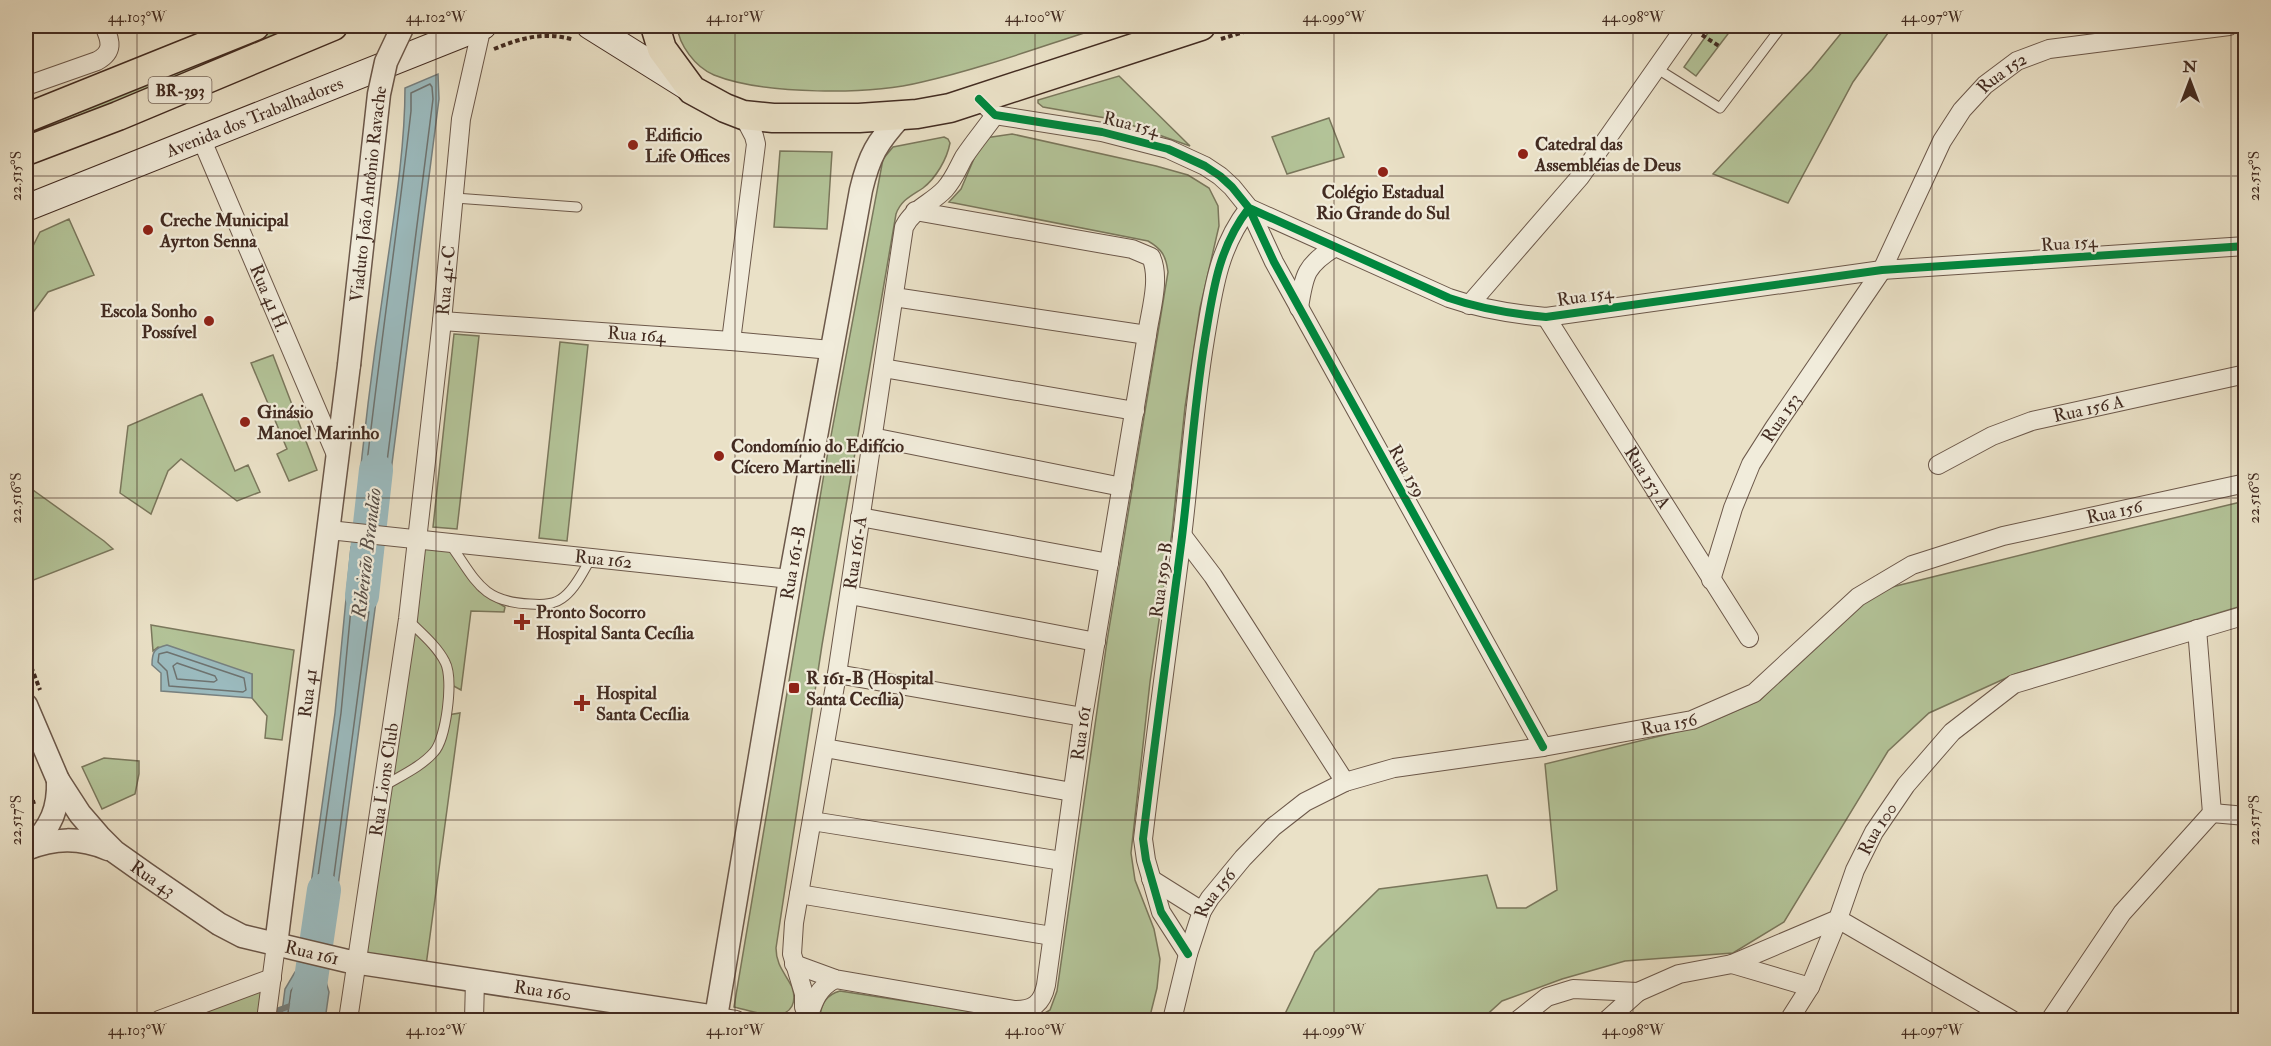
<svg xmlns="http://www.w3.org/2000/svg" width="2271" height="1046" viewBox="0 0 2271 1046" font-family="'IM FELL Double Pica',serif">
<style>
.green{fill:#b3c398;stroke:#7a775c;stroke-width:1.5}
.water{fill:#9bbbbf;stroke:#778180;stroke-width:1.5}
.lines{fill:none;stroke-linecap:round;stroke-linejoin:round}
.shore{stroke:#6e7370;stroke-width:1.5}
.stream{stroke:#778180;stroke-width:6}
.river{stroke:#9bbbbf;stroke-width:34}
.service-casing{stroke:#6c584a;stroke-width:11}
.minor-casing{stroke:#6c584a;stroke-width:20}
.tertiary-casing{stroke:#6c584a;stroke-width:25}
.secondary-casing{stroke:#422b21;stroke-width:28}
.primary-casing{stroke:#422b21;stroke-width:31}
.path{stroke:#422b21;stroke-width:4;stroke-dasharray:4.5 3;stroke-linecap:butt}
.service{stroke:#f1ecdb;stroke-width:9}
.minor{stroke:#f1ecdb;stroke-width:18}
.tertiary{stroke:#f1ecdb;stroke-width:22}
.secondary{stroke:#f1ecdb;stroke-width:26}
.primary{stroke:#eae1c7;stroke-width:28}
.tertiary-bridge-casing{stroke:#6c584a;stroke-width:25;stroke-linecap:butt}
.tertiary-bridge{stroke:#f1ecdb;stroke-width:22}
.cycleway-casing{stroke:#f1ecdb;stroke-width:11}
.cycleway{stroke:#00873e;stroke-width:8}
.ticks{fill:none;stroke:#422b21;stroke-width:1.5;stroke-opacity:0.45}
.poi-dot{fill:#8f2418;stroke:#f1ecdb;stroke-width:2}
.labels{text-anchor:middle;stroke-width:4.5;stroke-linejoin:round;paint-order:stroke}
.shield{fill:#f1ecdb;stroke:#766559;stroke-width:1.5}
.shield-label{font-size:16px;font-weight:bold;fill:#422b21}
.street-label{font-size:18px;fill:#422b21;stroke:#f1ecdb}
.poi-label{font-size:18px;font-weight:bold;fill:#422b21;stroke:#f1ecdb;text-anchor:start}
.water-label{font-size:20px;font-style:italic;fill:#584f48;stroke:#f1ecdb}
.neatline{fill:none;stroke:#422b21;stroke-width:2}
.ticks-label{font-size:15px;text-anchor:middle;fill:#422b21}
</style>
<rect width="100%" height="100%" fill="#eae1c7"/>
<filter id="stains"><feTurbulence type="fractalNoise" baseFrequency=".00333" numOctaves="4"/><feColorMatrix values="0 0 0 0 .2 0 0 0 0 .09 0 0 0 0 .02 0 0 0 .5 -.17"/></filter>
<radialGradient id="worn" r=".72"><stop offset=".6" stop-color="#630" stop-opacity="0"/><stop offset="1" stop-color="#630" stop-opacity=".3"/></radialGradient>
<path class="green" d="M283 26H314L26 145V131Z
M677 26H1106C1045 45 984 68 922 82 870 95 764 95 714 75 695 67 679 45 677 26Z
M1713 26H1734L1696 76 1684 67Z
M1847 26H1893L1853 82 1788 203 1713 174 1812 69Z
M1119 76 1190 146 1117 120 1043 107 1038 103V100Z
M1329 118 1344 157 1287 174 1272 137Z
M1012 134 1156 166 1188 175 1209 188 1218 206 1219 226 1200 308 1185 407 1172 532 1150 682 1131 853 1135 880 1154 929 1160 959 1157 988 1149 1020H1033L1050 1010 1057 991 1107 641 1168 272C1166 256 1162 249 1148 241L949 202 961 189 979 147 985 138Z
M944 137 948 139 950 143C947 159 936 178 923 188 911 196 901 200 896 214L822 645 776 948C776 965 785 973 792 987 794 993 795 1000 792 1006 783 1024 749 1010 734 1007L825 468 883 159 893 147Z
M780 151 832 152 827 229 774 227Z
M69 219 94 275 48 292 26 322V250L33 246 40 232Z
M454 334 479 336 457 529 433 527Z
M560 342 588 345 567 541 539 538Z
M273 355 317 470 289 481 277 454 287 449 251 363Z
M202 394 235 471 248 465 260 492 237 501 181 459 168 471 151 514 120 493 128 426Z
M26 485 104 541 113 549 26 583Z
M2245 501V605L2015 674 1929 713 1888 751 1784 922 1733 953 1625 961 1562 979 1502 1001 1481 1020H1282L1315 952 1379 889 1487 875 1497 908H1526L1557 890 1545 764 1701 726 1760 700 1872 592 2069 543Z
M417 538 447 541 479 591 505 607 504 612 471 611 461 690 450 684 447 715 460 713 425 973 357 963Z
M151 625 294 650 282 740 265 738 267 716 252 698V674L158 647 153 651Z
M104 758 139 761V774L135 794 102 809 82 767Z
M272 978 266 1020H159Z
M840 991 1028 1020H820C820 1006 825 995 840 991Z"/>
<path class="water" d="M438 74 439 99 385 518 356 515C363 441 372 367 383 293 392 227 405 154 405 88Z
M351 547 383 549 331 938 304 934 335 713Z
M167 645 252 674V698L161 691V673L152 665C152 652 154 648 167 645Z
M295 972 324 975 329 992 325 1020H281L285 989Z"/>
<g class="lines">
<path class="shore" d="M430 84 432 87 433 99 381 509 378 511 365 510 362 507C376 375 396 243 411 111V93Z
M359 553 374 555 376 558 327 928 323 931 313 929 311 926 341 713 356 556Z
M167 652 244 678 246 690 243 692 169 686 167 671 158 662 159 654Z
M177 663 215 676 217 680 214 682 177 679 173 666Z
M287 1020 291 991 300 978 320 982 322 993 319 1020
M295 1020 298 994 304 986 313 988 315 993 311 1020"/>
<path class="stream" d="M251 1020 290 1006"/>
<path class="river" d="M362 596 376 470
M305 1020 324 890"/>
<defs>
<path id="service" d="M1656 68 1720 108 1782 26
M455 198 577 207
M450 544C476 580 481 602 530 604 543 605 555 605 565 596 576 587 584 570 591 558
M384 786C400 776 421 767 434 752 446 739 454 679 445 662 437 646 421 633 408 620"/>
<g id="minor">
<path d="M26 86 97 61C114 52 111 41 104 26"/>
<path d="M979 99 995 115 1102 132 1168 149 1205 166 1220 176 1232 187 1249 208 1449 298C1481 309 1513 314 1546 317L1882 270 2246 246"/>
<path id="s1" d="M201 138 337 457"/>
<path d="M894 297 1147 335"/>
<path d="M1469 305 1580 177 1686 26"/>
<path d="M1299 308C1304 274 1306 265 1335 247"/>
<path id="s2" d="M1546 317 1749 638"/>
<path id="s3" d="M442 321 731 341 831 350"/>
<path d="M731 341 756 144 754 136 743 115"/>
<path d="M883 368 1135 411"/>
<path d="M872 437 1122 487"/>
<path id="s4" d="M1938 465 1992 436 2032 421 2246 374"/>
<path d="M860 517 1109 563"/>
<path id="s5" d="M329 530 790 579"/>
<path d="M1182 535 1213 576 1345 782"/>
<path id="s6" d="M1711 580 1733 508 1751 464 1774 428 1882 270 1942 141 1962 110 1985 85 2017 61 2049 49 2229 26"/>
<path d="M850 595 1096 642"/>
<path d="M2197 629 2212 813"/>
<path d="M837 674 1083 717"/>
<path d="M825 748 1072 792"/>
<path d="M2212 813 2246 816"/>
<path d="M812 821 1062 861"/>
<path d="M1151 879 1202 911"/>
<path d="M799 894 1052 936"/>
<path d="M1188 954 1161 912 1146 860 1143 839C1155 738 1169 638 1182 537 1190 471 1194 405 1205 339 1213 291 1218 248 1249 208L1274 262 1543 747"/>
<path id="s7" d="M794 964 835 979 1015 1010C1033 1010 1042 1004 1046 985L1083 717 1147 335C1150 312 1161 279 1151 257L1132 249 915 211"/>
<path d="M1732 964 1810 987"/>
<path id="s8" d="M808 1017 804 1007V994L792 954 794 923 837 674 904 227C914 208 931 204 945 189 954 179 958 168 964 157 974 142 985 129 995 115"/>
<path d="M808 1018C814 1000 818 988 835 979"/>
<path d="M159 1020 272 978"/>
<path d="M266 1020 276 945"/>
<path id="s9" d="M348 1020 408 619 442 321 461 119 482 26"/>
<path d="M474 1020 475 980"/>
<path d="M715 1020 716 1017 736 1020"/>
<path id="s10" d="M1172 1020 1188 954 1202 911 1210 898 1243 858 1273 827 1305 802 1345 782 1394 768 1543 747 1692 720 1754 693 1858 597 1912 565 2003 536 2246 483"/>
<path id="s11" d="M1518 1020 1547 997 1573 989 1638 992 1679 974 1732 964 1838 919 1855 870 1874 832 1906 785 1952 732 2014 684 2246 615"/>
<path d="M1607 1020 1638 992"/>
<path d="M1789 1020 1810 987 1838 919 2012 1020"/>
<path d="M2050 1020 2122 913 2212 813"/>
</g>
<g id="tertiary">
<path id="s12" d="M26 705 58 780 80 814 99 836 115 852 146 874 219 924 242 936 347 961 716 1017 790 579 861 190C869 156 877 142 901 116"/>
<path d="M31 847C51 826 59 809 58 780"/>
<path d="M26 849C55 838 79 837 108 849"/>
<path id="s13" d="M276 945 349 365"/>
</g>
<g id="secondary">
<path d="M590 26 686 86"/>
<path id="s14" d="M26 208 483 26"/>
</g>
<path id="primary" d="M655 26 662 49 692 90 725 108 743 115 773 118H859L917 114 950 108 1201 26
M26 118 255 26
M26 151 118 116 333 26"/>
</defs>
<use href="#service" class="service-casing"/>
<use href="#minor" class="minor-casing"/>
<use href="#tertiary" class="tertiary-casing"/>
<use href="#secondary" class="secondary-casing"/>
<use href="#primary" class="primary-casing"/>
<path class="path" d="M1702 35 1719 46
M1221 39 1263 26
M494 49C521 38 545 31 574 40
M26 240 32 229
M26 653 40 690
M26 779 34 804"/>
<use href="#service" class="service"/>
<use href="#minor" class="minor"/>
<use href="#tertiary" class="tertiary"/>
<use href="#secondary" class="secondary"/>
<use href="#primary" class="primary"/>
<defs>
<g id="tertiary-bridge">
<path id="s15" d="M349 365 379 94 386 62 403 26"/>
</g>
</defs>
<use href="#tertiary-bridge" class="tertiary-bridge-casing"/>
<use href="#tertiary-bridge" class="tertiary-bridge"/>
<defs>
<path id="cycleway" d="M979 99 995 115 1102 132 1168 149 1205 166 1220 176 1232 187 1249 208 1449 298C1481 309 1513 314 1546 317L1882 270 2246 246
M1188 954 1161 912 1146 860 1143 839C1155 738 1169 638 1182 537 1190 471 1194 405 1205 339 1213 291 1218 248 1249 208L1274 262 1543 747"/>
</defs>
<use href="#cycleway" class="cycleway-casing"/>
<use href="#cycleway" class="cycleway"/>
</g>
<path class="ticks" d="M137 26V1020M436 26V1020M735 26V1020M1035 26V1020M1334 26V1020M1633 26V1020M1932 26V1020M2231 26V1020M26 176H2246M26 498H2246M26 820H2246"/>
<g class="poi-dot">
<circle cx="633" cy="145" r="6"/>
<circle cx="1523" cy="154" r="6"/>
<circle cx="1383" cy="172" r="6"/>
<circle cx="148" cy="230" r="6"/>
<circle cx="209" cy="321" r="6"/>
<circle cx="245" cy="422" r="6"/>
<circle cx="719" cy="456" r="6"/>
<path d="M519 613h6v6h6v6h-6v6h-6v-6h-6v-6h6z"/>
<rect x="788" y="682" width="12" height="12" rx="3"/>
<path d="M579 694h6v6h6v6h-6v6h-6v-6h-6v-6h6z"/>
</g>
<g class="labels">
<rect class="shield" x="148.5" y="77" width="63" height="26" rx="4.5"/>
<g class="shield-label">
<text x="180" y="96">BR-393</text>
</g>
<g class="street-label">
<text dy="6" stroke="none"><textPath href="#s6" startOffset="591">Rua 152</textPath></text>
<text dy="6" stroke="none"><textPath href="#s14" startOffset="246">Avenida dos Trabalhadores</textPath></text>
<text transform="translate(1131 124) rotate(14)" y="6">Rua 154</text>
<text dy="6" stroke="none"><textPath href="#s15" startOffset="172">Viaduto João Antônio Ravache</textPath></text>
<text transform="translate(2069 243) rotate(-4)" y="6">Rua 154</text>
<text dy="6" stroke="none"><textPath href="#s9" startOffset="746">Rua 41-C</textPath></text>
<text transform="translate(1585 296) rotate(-8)" y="6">Rua 154</text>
<text dy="6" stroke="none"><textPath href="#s1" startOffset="174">Rua 41 H.</textPath></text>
<text dy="6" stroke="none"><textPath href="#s3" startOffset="195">Rua 164</textPath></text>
<text dy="6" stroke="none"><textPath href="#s4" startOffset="162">Rua 156 A</textPath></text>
<text dy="6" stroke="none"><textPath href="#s6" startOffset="178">Rua 153</textPath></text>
<text transform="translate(1407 471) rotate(61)" y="6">Rua 159</text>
<text dy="6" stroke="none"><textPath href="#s2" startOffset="190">Rua 153 A</textPath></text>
<text dy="6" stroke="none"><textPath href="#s10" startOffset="1143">Rua 156</textPath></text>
<text dy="6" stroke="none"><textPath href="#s8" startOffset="472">Rua 161-A</textPath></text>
<text dy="6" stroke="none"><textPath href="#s5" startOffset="276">Rua 162</textPath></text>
<text dy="6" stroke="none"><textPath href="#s12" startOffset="1268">Rua 161-B</textPath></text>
<text transform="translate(1161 580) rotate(-82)" y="6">Rua 159-B</text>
<text dy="6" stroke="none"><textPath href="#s13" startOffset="254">Rua 41</textPath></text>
<text dy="6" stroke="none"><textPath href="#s10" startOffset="638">Rua 156</textPath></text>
<text dy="6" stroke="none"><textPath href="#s7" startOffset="525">Rua 161</textPath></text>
<text dy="6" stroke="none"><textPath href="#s9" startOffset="243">Rua Lions Club</textPath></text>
<text dy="6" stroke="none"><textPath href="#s11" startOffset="442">Rua 100</textPath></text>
<text dy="6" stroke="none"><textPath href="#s12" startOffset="220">Rua 43</textPath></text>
<text dy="6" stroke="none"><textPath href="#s10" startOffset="135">Rua 156</textPath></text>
<text dy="6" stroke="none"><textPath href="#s12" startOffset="398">Rua 161</textPath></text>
<text dy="6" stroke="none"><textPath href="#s12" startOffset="632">Rua 160</textPath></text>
</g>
<g class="poi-label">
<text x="645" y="141">Edificio<tspan x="645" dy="21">Life Offices</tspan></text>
<text x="1535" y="150">Catedral das<tspan x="1535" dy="21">Assembléias de Deus</tspan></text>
<text x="1383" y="198" text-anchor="middle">Colégio Estadual<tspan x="1383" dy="21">Rio Grande do Sul</tspan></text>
<text x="160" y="226">Creche Municipal<tspan x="160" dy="21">Ayrton Senna</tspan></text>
<text x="197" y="317" text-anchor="end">Escola Sonho<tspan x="197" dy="21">Possível</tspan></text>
<text x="257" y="418">Ginásio<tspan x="257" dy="21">Manoel Marinho</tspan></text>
<text x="731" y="452">Condomínio do Edifício<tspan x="731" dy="21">Cícero Martinelli</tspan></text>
<text x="536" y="618">Pronto Socorro<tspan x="536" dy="21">Hospital Santa Cecília</tspan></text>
<text x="806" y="684">R 161-B (Hospital<tspan x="806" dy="21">Santa Cecília)</tspan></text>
<text x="596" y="699">Hospital<tspan x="596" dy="21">Santa Cecília</tspan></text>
</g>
<g class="water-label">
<text transform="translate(366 553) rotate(-83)" y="7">Ribeirão Brandão</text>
</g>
</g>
<rect width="2271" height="1046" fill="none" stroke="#eae1c7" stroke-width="66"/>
<g transform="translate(2190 81)" stroke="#f1ecdb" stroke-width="4.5" paint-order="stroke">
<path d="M0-4.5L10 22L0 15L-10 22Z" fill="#422b21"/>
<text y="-9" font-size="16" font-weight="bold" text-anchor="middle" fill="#422b21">N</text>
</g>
<rect x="33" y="33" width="2205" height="980" class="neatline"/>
<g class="ticks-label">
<text x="137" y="22">44.103°W</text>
<text x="436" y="22">44.102°W</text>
<text x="735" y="22">44.101°W</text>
<text x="1035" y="22">44.100°W</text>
<text x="1334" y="22">44.099°W</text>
<text x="1633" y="22">44.098°W</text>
<text x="1932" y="22">44.097°W</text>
<text transform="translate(16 176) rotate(-90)" y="5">22.515°S</text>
<text transform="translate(2254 176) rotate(-90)" y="5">22.515°S</text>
<text transform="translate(16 498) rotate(-90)" y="5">22.516°S</text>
<text transform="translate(2254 498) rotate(-90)" y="5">22.516°S</text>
<text transform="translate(16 820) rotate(-90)" y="5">22.517°S</text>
<text transform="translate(2254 820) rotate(-90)" y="5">22.517°S</text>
<text x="137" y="1035">44.103°W</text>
<text x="436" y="1035">44.102°W</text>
<text x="735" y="1035">44.101°W</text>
<text x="1035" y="1035">44.100°W</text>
<text x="1334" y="1035">44.099°W</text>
<text x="1633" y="1035">44.098°W</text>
<text x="1932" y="1035">44.097°W</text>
</g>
<rect width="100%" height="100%" filter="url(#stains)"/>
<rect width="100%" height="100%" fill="url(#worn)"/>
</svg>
